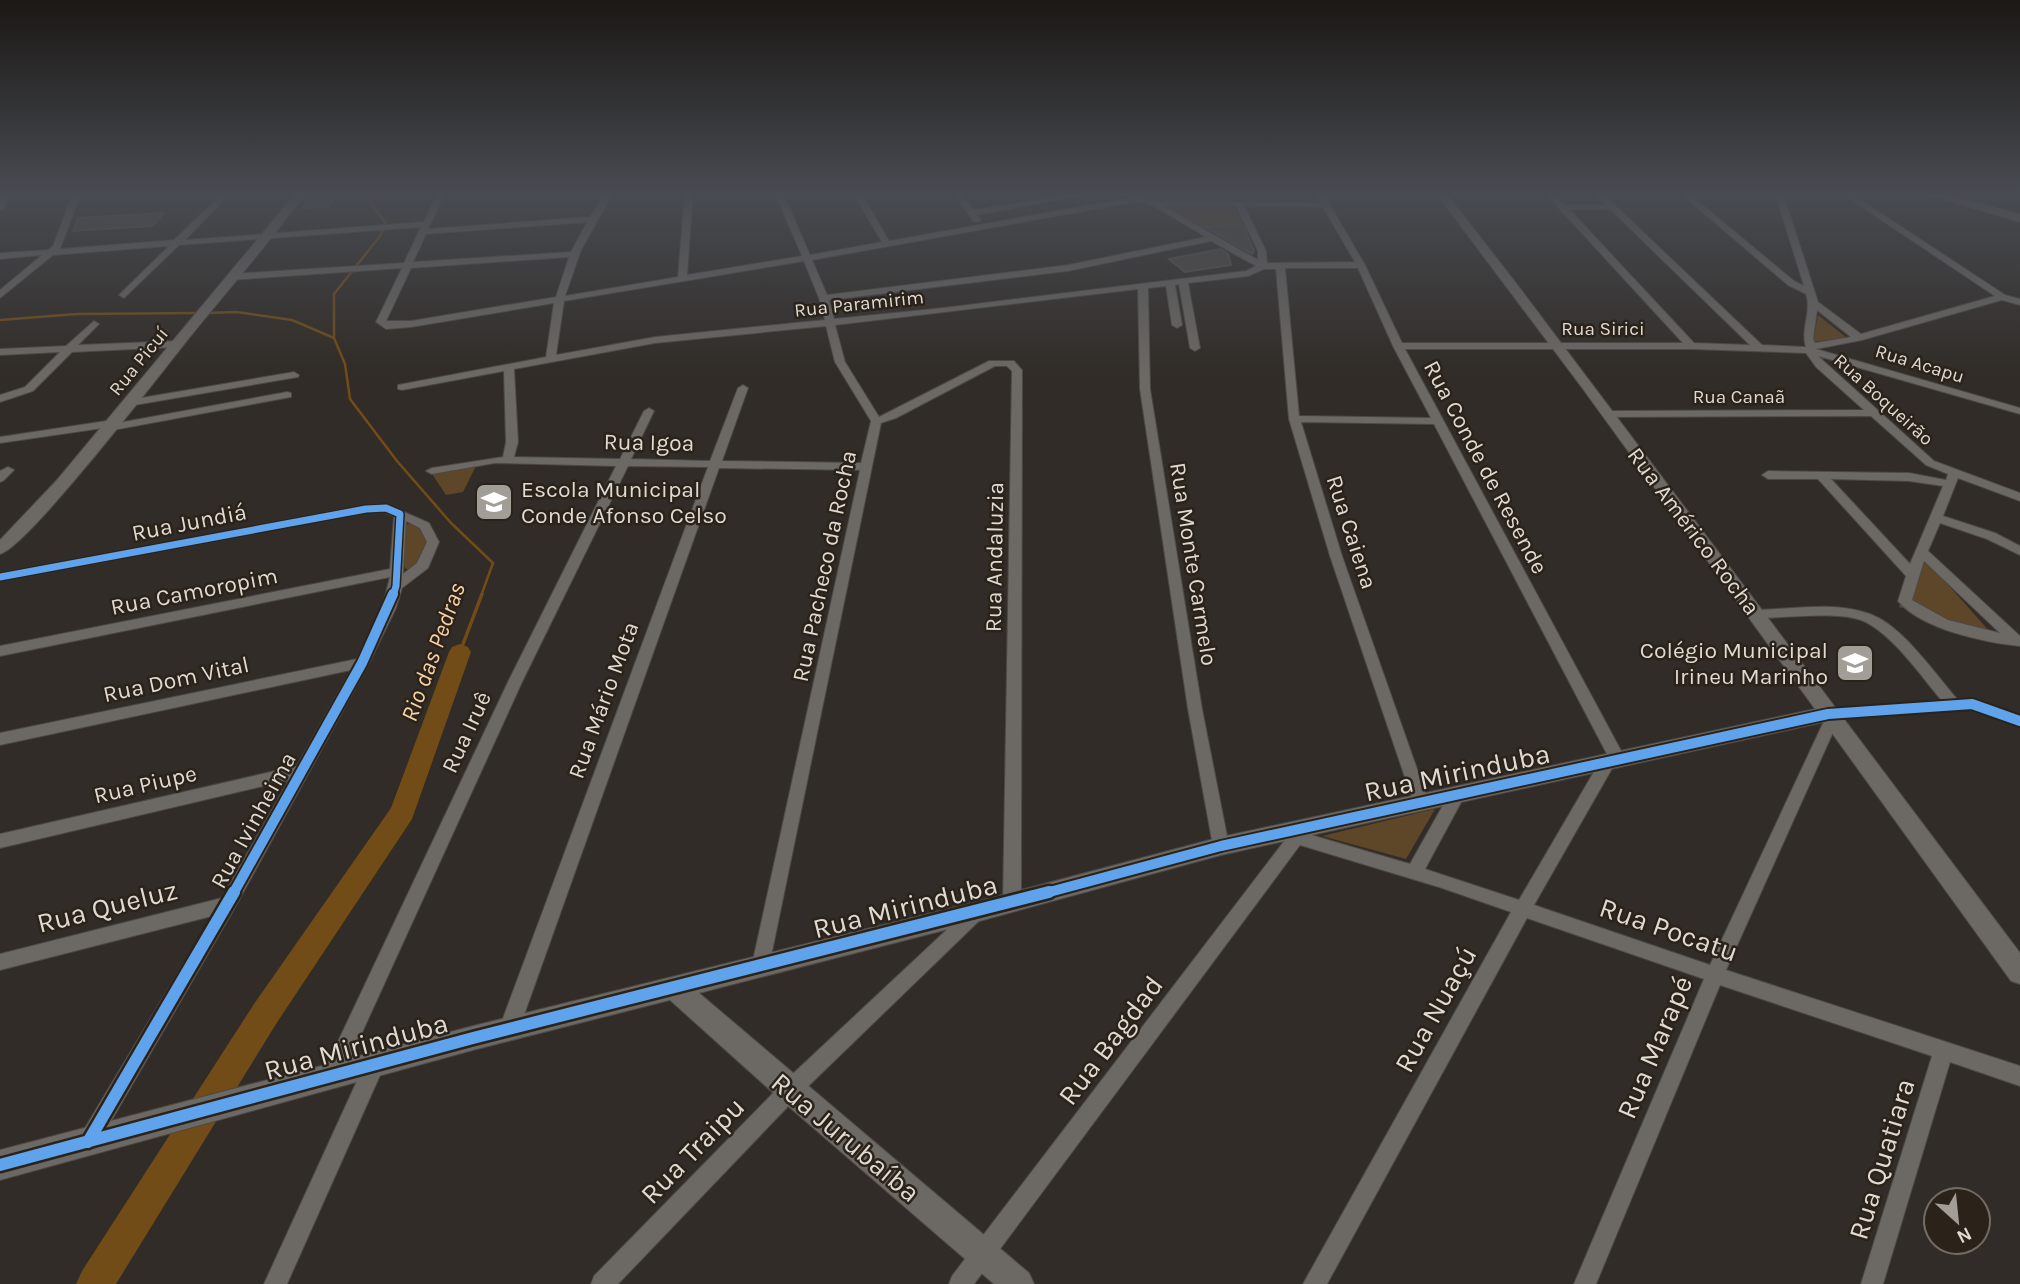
<svg xmlns="http://www.w3.org/2000/svg" width="2020" height="1284" viewBox="0 0 2020 1284" font-family="Karla,sans-serif">
<style>
.green{fill:#5e4629}
.lines{fill:none;stroke-linecap:round;stroke-linejoin:round}
.stream-far1{stroke:#724c17;stroke-width:2.5}
.stream{stroke:#724c17;stroke-width:3.5}
.river{fill:#724c17;fill-rule:evenodd}
.building{fill:#4d4844;stroke:#56524e;stroke-width:2}
.minor-casing{stroke:#4c4844;stroke-width:2}
.tertiary-casing{stroke:#4c4844;stroke-width:2}
.secondary-casing{stroke:#4c4844;stroke-width:2}
.minor{fill:#6c6864;fill-rule:evenodd}
.tertiary{fill:#6c6864;fill-rule:evenodd}
.secondary{fill:#6d6860;fill-rule:evenodd}
.cycleway-far2-casing{stroke:#2b2319;stroke-width:10}
.cycleway-far1-casing{stroke:#2b2319;stroke-width:14}
.cycleway-casing{stroke:#2b2319;stroke-width:17}
.cycleway-far2{stroke:#60a3ed;stroke-width:7}
.cycleway-far1{stroke:#60a3ed;stroke-width:10}
.cycleway{stroke:#60a3ed;stroke-width:12}
.labels{text-anchor:middle;stroke-width:5;stroke-linejoin:round;paint-order:stroke}
.far-street-label{font-size:19px;fill:#dfdad4;stroke:#2b2319}
.street-label{font-size:23px;fill:#dfdad4;stroke:#2b2319}
.poi-label{font-size:23px;fill:#dfdad4;stroke:#2b2319;text-anchor:start}
.water-label{font-size:24px;font-style:italic;fill:#f8d1a6;stroke:#2b2319}
.near-street-label{font-size:28px;fill:#dfdad4;stroke:#2b2319}
</style>
<rect width="100%" height="100%" fill="#312c27"/>
<path class="green" d="M1164 206H1233L1244 225 1197 227Z
M1818 315 1847 338 1813 342Z
M476 466 463 492 446 495 432 474Z
M408 524H418L430 539C426 553 423 568 406 569L402 564 404 527Z
M1920 560 1928 562 1991 633 1899 607 1911 575Z
M1435 809 1406 859 1322 836Z"/>
<g class="lines">
<path class="stream-far1" d="M206 313 236 312 292 320 334 338 345 364 350 399 397 461 451 523 493 563 481 596
M0 320 77 314 198 313
M334 338V294L380 236 386 223 363 193"/>
<path class="stream" d="M460 652 482 594"/>
<path class="river" d="M460 644 468 647 471 652 412 819 276 1024 116 1284H76L82 1271 254 1004 391 808 449 652 452 647Z"/>
</g>
<path class="building" d="M338 195 328 207 302 208 313 196Z
M164 213 152 226 73 231 78 218Z
M1243 225 1254 251 1252 254 1205 227Z
M1221 249 1228 254 1231 265 1185 272 1169 259Z"/>
<g class="lines">
<defs>
<path id="minor" d="M4 193H12L4 208 0 210V201Z
M73 193H81L60 249 174 240 223 193H231L185 240 424 222 437 193H445L428 229 590 217 605 193H613L581 250 565 296 678 277 685 193H693L687 275 802 256 775 193H783L810 255 882 242 853 193H861L889 241 1130 198 1118 193H1129L1154 201 1321 203 1315 193H1323L1365 265 1402 343H1683L1545 193H1553L1564 205H1606L1594 193H1602L1762 345 1806 347C1800 330 1812 312 1806 294L1788 285 1680 193H1688L1794 281 1804 286 1775 193H1783L1818 302 1861 334 1995 296 1841 193H1850L2005 295 2020 299V305L2002 300 1862 340 1816 349 2020 408V414L1818 356 1934 461 2020 493V501L1958 478 1943 516 1995 533 2020 546V555L1987 539 1940 523 1928 551 2020 636V646C1986 643 1921 629 1898 601L1906 576 1818 479H1768L1762 475 1768 471 1909 473 1946 480 1948 474 1926 465 1871 416 1607 417 1602 414 1607 411 1864 410 1816 367 1806 353 1691 349H1405L1626 760 1624 764 1614 765 1534 905 1710 965 1825 719 1821 714 1823 710 1942 701C1921 676 1891 632 1861 620 1836 611 1785 618 1757 618L1750 614 1757 610C1793 609 1835 601 1870 614 1903 626 1934 673 1958 700L1972 699 2020 715V726L1971 709 1839 719 1726 970 2020 1066V1086L1950 1062 1883 1284H1861L1932 1056 1720 985 1596 1284H1574L1704 979 1527 918 1327 1284H1303L1511 912 1442 888 1300 845 974 1284H949L952 1276 1295 827 1301 825 1307 827 1308 834 1410 864 1451 791 1457 789 1463 791 1465 795 1425 869 1519 900 1602 758 1608 756 1434 424 1301 422 1342 556 1429 803 1427 807 1421 809 1415 807 1330 556 1289 419 1276 269H1264L1248 276 1188 283 1200 348 1195 351 1190 348 1179 284 1175 285 1182 325 1177 328 1172 325 1166 286 1148 288 1150 389 1202 709 1229 846 1227 851 1221 853 1215 851 1213 846 1188 709 1140 389 1138 289 835 325 845 362 879 417 989 361H1014L1022 370 1021 902 1018 907 1012 909 1006 907 1003 902 1012 371 1007 366H995L896 418 881 423 768 971 761 973 754 971 752 965 860 470 719 468 519 1029 516 1035 509 1038 502 1035 499 1029 708 467 628 466 522 682 339 1083 332 1086 325 1083 322 1076 325 1069 508 682 616 466 495 463 432 474 426 471 432 468 503 457 506 442 504 371 402 390 398 389V385L546 357 554 303 411 327 386 329 376 322 402 268 230 280 226 277 230 274 404 263 421 227 179 245 124 298 119 295 121 293 169 246 53 255 0 298V290L42 255 0 259V253L48 250 53 246ZM1140 201 1152 205 1206 237 1068 265 827 295 812 260ZM1163 206H1236L1258 251V260ZM1244 206 1323 207 1355 262 1267 263 1266 251ZM1569 209H1610L1750 345 1694 343ZM587 222 571 252 413 262 426 234ZM1211 241 1256 266 1246 271 943 308 834 319 829 300 1068 271ZM569 257 556 297 411 321H386L411 268ZM804 261 819 298 825 320 655 337 556 355 564 301ZM1285 268H1358L1393 346 1431 418 1299 416ZM1817 310 1851 337 1815 343 1813 339ZM826 326 835 362 871 421 861 463 722 461 748 388 743 385 738 388 710 461 631 459 654 411 649 408 644 411 620 459 514 457 518 442 514 369 655 343ZM1831 479 1909 481 1943 486 1910 564ZM1924 561 2000 633 1948 620 1912 600Z
M953 193H961L974 210 1078 193H1093L977 215 981 220 977 222H974Z
M94 321 99 324 78 345 177 341 182 344 177 347 72 352 33 391 0 402V395L25 387 60 352 0 355V349L66 346Z
M294 372 299 375 298 377 129 406 124 403 129 400Z
M287 392 291 393V397L108 431 103 428 0 443V437L113 420 118 423Z
M8 467 14 470 4 480 0 482V471Z
M386 504 429 523 439 542 428 568 402 588 396 608 369 663 234 909 96 1147 89 1150 82 1147 79 1140 82 1133 212 916 0 970V954L222 898 289 780 0 848V834L297 766 351 670 0 745V733L357 659 382 608 390 577 0 656V646L390 569 394 516 384 512 366 513 0 581V573L366 505ZM406 521 420 528 427 542 417 563 403 574Z
M976 905 982 908 985 913 982 918 797 1097 618 1284H591L594 1276 783 1083 970 908Z
M375 1055 382 1057 385 1064 287 1284H264L368 1057Z"/>
<path id="tertiary" d="M296 193H306C269 243 228 290 189 338 162 372 28 547 0 554V540L57 480Z
M1436 193H1446L1519 287 2020 953V984L2011 981 1824 722 1221 855 976 922 699 993 1029 1273 1034 1284H994L780 1099 670 1000 473 1050 0 1180V1150L473 1026 976 902 1221 837 1815 709 1583 389Z"/>
<path id="secondary" d="M1922 193H1940L2020 214V222Z"/>
</defs>
<use href="#minor" class="minor-casing"/>
<use href="#tertiary" class="tertiary-casing"/>
<use href="#secondary" class="secondary-casing"/>
<use href="#minor" class="minor"/>
<use href="#tertiary" class="tertiary"/>
<use href="#secondary" class="secondary"/>
<defs>
<path id="cycleway-far2" d="M0 577 366 509 386 508 400 514 396 586 393 596"/>
<path id="cycleway-far1" d="M233 894 362 663 393 594
M1042 894 1221 846 1828 714 1972 704 2020 721"/>
<path id="cycleway" d="M88 1142 234 892
M0 1165 473 1038 1049 892"/>
</defs>
<use href="#cycleway-far2" class="cycleway-far2-casing"/>
<use href="#cycleway-far1" class="cycleway-far1-casing"/>
<use href="#cycleway" class="cycleway-casing"/>
<use href="#cycleway-far2" class="cycleway-far2"/>
<use href="#cycleway-far1" class="cycleway-far1"/>
<use href="#cycleway" class="cycleway"/>
</g>
<linearGradient id="sky" x2="0" y2="1"><stop stop-color="#1b1815"/><stop offset="0.52" stop-color="#484b52"/><stop offset="1" stop-color="#484b52" stop-opacity="0"/></linearGradient>
<rect width="2020" height="372" fill="url(#sky)"/>
<defs>
<symbol id="school-square" viewBox="-11 -11 22 22"><rect x="-9" y="-9" width="18" height="18" rx="4" fill="#a29d97" stroke="#2b2319"/><path d="M0-5L7-2L0 1L-7-2ZM-4 1L0 2.5L4 1V4Q0 6-4 4Z" fill="#fff"/></symbol>
</defs>
<g fill-rule="evenodd">
<use href="#school-square" x="472" y="480" width="44" height="44"/>
<use href="#school-square" x="1833" y="641" width="44" height="44"/>
</g>
<g class="labels">
<g class="far-street-label">
<text transform="translate(859 303) rotate(-6)" y="7">Rua Paramirim</text>
<text x="1603" y="335">Rua Sirici</text>
<text transform="translate(138 361) rotate(-51)" y="7">Rua Picuí</text>
<text transform="translate(1920 363) rotate(17)" y="7">Rua Acapu</text>
<text x="1739" y="403">Rua Canaã</text>
<text transform="translate(1884 399) rotate(42)" y="7">Rua Boqueirão</text>
</g>
<g class="street-label">
<text transform="translate(649 442) rotate(1)" y="8">Rua Igoa</text>
<text transform="translate(1486 467) rotate(62)" y="8">Rua Conde de Resende</text>
<text transform="translate(189 522) rotate(-11)" y="8">Rua Jundiá</text>
<text transform="translate(1694 531) rotate(53)" y="8">Rua Américo Rocha</text>
<text transform="translate(1352 532) rotate(72)" y="8">Rua Caiena</text>
<text transform="translate(994 557) rotate(-89)" y="8">Rua Andaluzia</text>
<text transform="translate(1194 564) rotate(81)" y="8">Rua Monte Carmelo</text>
<text transform="translate(824 566) rotate(-78)" y="8">Rua Pacheco da Rocha</text>
<text transform="translate(194 591) rotate(-11)" y="8">Rua Camoropim</text>
<text transform="translate(176 679) rotate(-12)" y="8">Rua Dom Vital</text>
<text transform="translate(603 700) rotate(-70)" y="8">Rua Mário Mota</text>
<text transform="translate(466 732) rotate(-65)" y="8">Rua Iruê</text>
<text transform="translate(145 784) rotate(-13)" y="8">Rua Piupe</text>
<text transform="translate(253 820) rotate(-61)" y="8">Rua Ivinheima</text>
</g>
<g class="poi-label">
<text x="521" y="497">Escola Municipal<tspan x="521" dy="26">Conde Afonso Celso</tspan></text>
<text x="1828" y="658" text-anchor="end">Colégio Municipal<tspan x="1828" dy="26">Irineu Marinho</tspan></text>
</g>
<g class="water-label">
<text transform="translate(433 652) rotate(-70)" y="8">Rio das Pedras</text>
</g>
<g class="near-street-label">
<text transform="translate(1457 772) rotate(-12)" y="10">Rua Mirinduba</text>
<text transform="translate(107 906) rotate(-14)" y="10">Rua Queluz</text>
<text transform="translate(905 906) rotate(-14)" y="10">Rua Mirinduba</text>
<text transform="translate(1669 929) rotate(19)" y="10">Rua Pocatu</text>
<text transform="translate(1435 1009) rotate(-61)" y="10">Rua Nuaçú</text>
<text transform="translate(1110 1040) rotate(-53)" y="10">Rua Bagdad</text>
<text transform="translate(356 1046) rotate(-15)" y="10">Rua Mirinduba</text>
<text transform="translate(1654 1047) rotate(-67)" y="10">Rua Marapé</text>
<text transform="translate(846 1137) rotate(40)" y="10">Rua Jurubaíba</text>
<text transform="translate(692 1150) rotate(-46)" y="10">Rua Traipu</text>
<text transform="translate(1881 1159) rotate(-73)" y="10">Rua Quatiara</text>
</g>
</g>
<g transform="translate(1957 1221) rotate(153)"><circle r="33" fill="#2b2319" stroke="#736c64" stroke-width="2"/>
<path d="M0-5L12 26L0 18L-12 26Z" fill="#a29d97"/>
<text y="-10" font-size="19" font-weight="bold" text-anchor="middle" fill="#dfdad4">N</text>
</g>
</svg>
